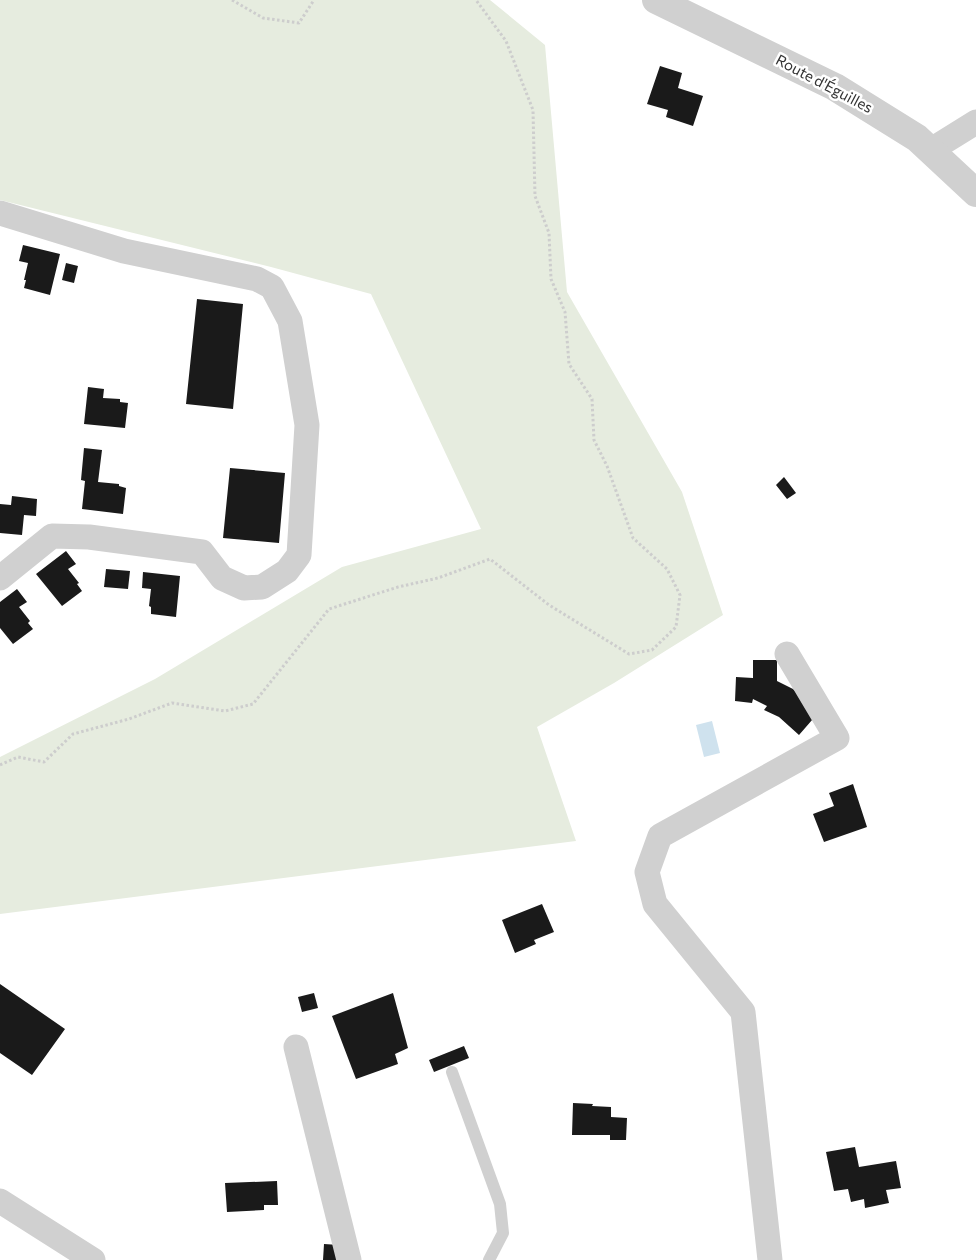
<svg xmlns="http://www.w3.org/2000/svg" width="976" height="1260" viewBox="0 0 976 1260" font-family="Commissioner,sans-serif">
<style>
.green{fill:#e6ecdf}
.water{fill:#cfe2ee}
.building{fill:#1a1a1a}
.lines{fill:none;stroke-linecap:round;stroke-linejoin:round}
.path{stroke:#cdcdcd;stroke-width:3;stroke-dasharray:2.5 2.5;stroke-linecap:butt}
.service{stroke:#d0d0d0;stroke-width:12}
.minor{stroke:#d0d0d0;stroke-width:25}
.tertiary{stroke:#d0d0d0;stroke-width:28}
.labels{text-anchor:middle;stroke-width:5;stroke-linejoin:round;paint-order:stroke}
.street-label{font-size:15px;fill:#333;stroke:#fff}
</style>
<rect width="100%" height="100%" fill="#fff"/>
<path class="green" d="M0 0H490L545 45 567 292 682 492 723 615 614 683 537 727 576 841 0 914V757L155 679 342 567 481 529 371 294 271 267 0 200Z"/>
<path class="water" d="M712 721 720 753 704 757 696 725Z"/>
<path class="building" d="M660 66 682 73 678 88 703 96 693 126 666 117 668 110 647 104Z
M23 245 60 254 50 295 24 288 26 280H24L28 263 19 261Z
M66 263 78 266 74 283 62 280Z
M197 299 243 304 233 409 186 404Z
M88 387 104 389 103 398 120 399V402L128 403 125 428 84 424Z
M84 448 102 450 98 482 119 484V486L126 488 123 514 82 509 85 481 81 480Z
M230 468 285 473 279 543 223 538Z
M784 477 796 493 787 499 776 485Z
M12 496 37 499 36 516 24 515 22 535 0 533V504L11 505Z
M66 551 76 564 68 569 79 583 77 584 82 591 62 606 36 574Z
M106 569 130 571 128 589 104 587Z
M143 572 180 576 176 617 151 614V607L149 606 151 589 142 588Z
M17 589 27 602 19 607 30 621 28 623 33 629 13 644 0 628V602Z
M753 660H777V681L793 689 819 712 799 735 779 717 764 710 767 706 753 699 752 703 735 701 736 677 753 678Z
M853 784 867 827 824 842 813 814 834 806 829 793Z
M542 904 554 932 534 940 536 944 515 953 502 920Z
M0 984 65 1029 32 1075 0 1053Z
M314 993 318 1008 302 1012 298 997Z
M393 993 408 1048 395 1054 398 1064 356 1079 332 1016Z
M464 1046 469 1058 434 1072 429 1060Z
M573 1103 593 1104 592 1106 611 1107V1117L627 1118 626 1140H610V1135H572Z
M855 1147 859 1167 896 1161 901 1188 886 1190 889 1203 865 1208 864 1199 851 1202 848 1189 834 1191 826 1152Z
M277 1181 278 1205H264V1210L227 1212 225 1183Z
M324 1244 339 1245 338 1260H323Z"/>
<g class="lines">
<path class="path" d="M232 0 263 18 299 23 314 0
M0 765 18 757 44 762 73 734 129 719 172 703 225 711 253 704 329 609 398 587 438 578 490 559 549 605 629 654 652 650 676 627 680 595 667 569 633 538 607 466 594 440 592 399 569 364 565 312 551 279 549 233 535 196 533 110 506 41 476 0"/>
<path class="service" d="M452 1072 500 1204 503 1233 489 1260"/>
<path class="minor" d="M931 150 976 122
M0 213 124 251 257 279 272 287 290 321 307 425 299 555 287 571 262 587 244 588 222 578 202 552 89 537 52 536 0 578
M296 1047 349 1260
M0 1201 93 1260
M770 1260 743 1012 655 904 647 872 660 836 837 738 787 654"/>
<path class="tertiary" d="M656 0 835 87 917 138 976 193"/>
</g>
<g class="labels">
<g class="street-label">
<text transform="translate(824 84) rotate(28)" y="5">Route d'Éguilles</text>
</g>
</g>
</svg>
